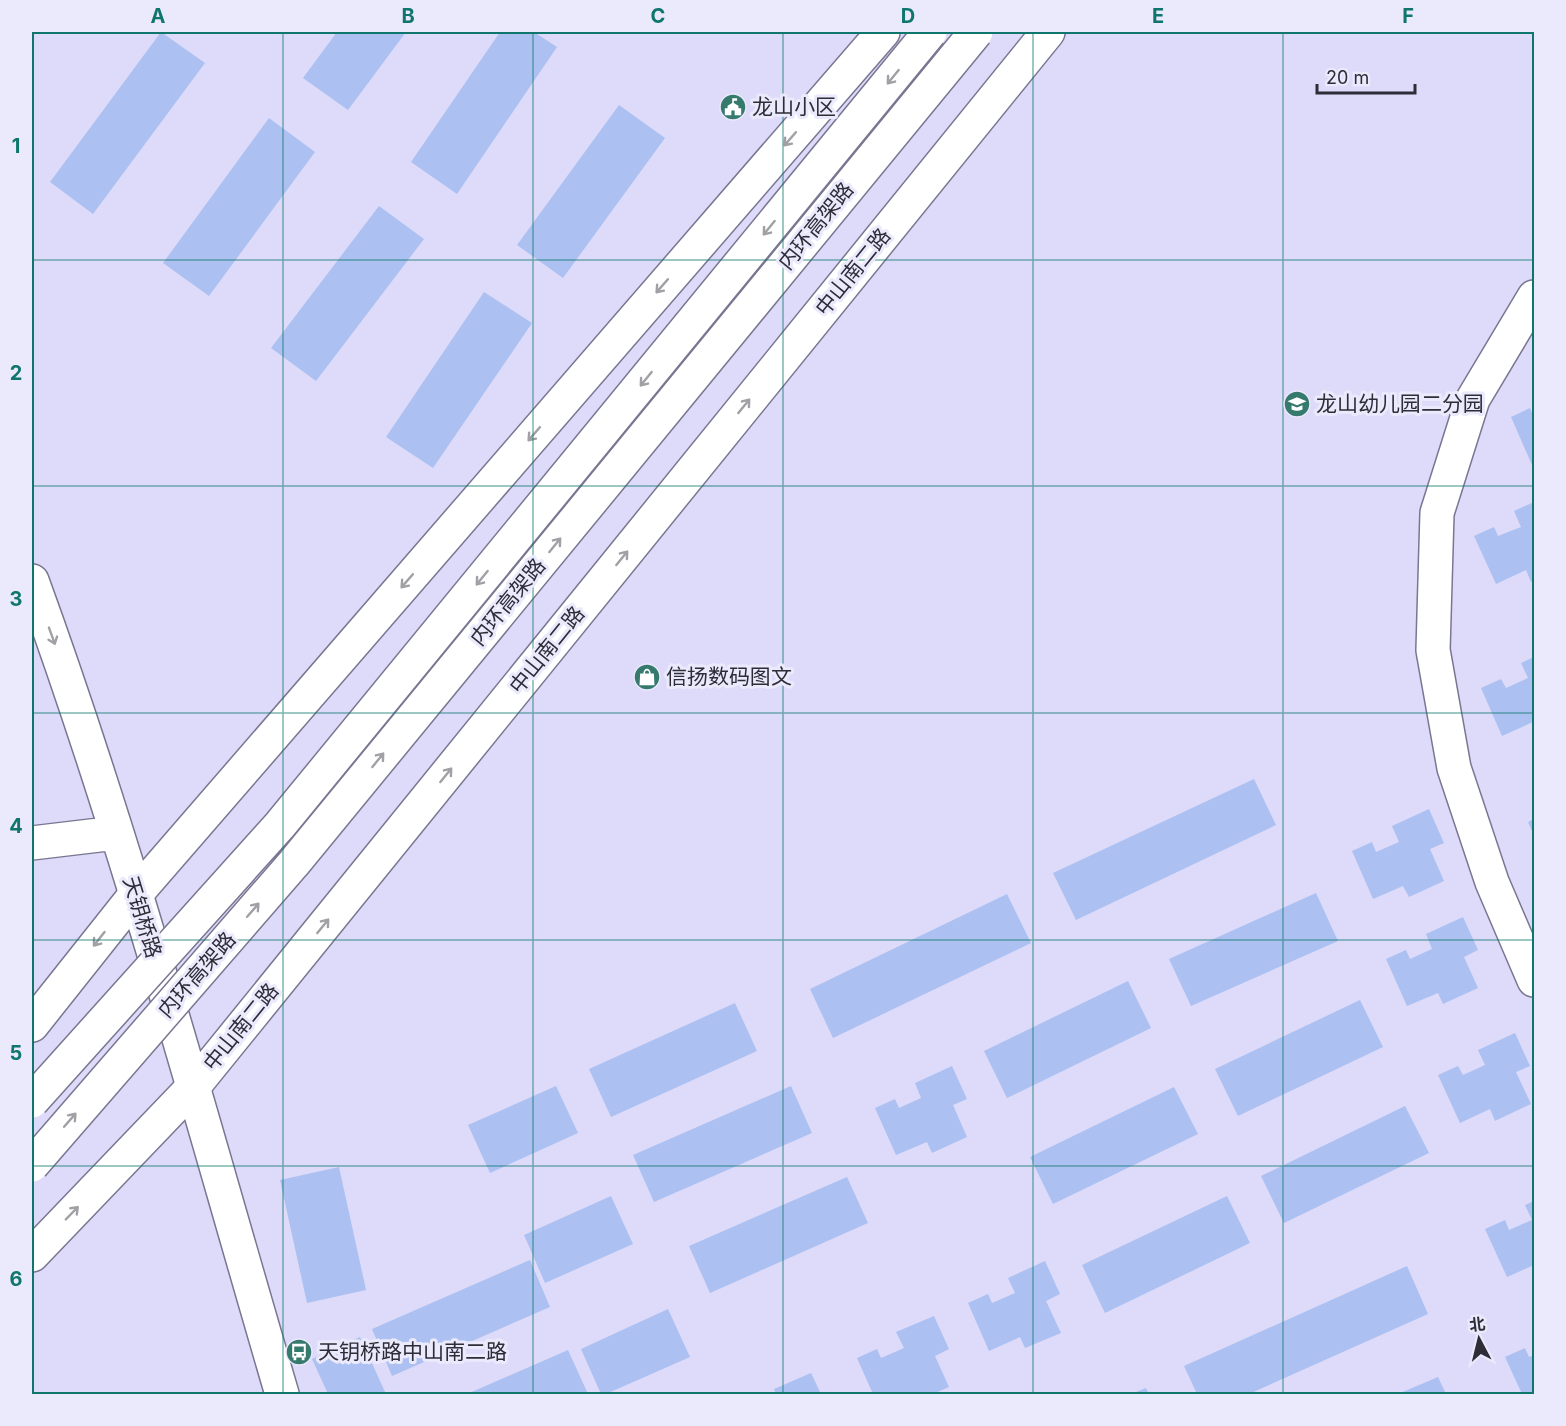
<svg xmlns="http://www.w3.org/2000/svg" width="1566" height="1426" viewBox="0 0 1566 1426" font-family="Inter,'Noto Sans SC',sans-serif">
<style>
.building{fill:#acc0f1}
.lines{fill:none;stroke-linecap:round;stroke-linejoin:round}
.minor-casing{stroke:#797691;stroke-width:36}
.major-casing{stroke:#797691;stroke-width:36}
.minor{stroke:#fff;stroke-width:33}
.major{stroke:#fff;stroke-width:33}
.highway-bridge-casing{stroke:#797691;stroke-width:36;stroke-linecap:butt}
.highway-bridge{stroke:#fff;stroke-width:33}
.oneway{stroke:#a0a0a5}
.grid{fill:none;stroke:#0f766e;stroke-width:1.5;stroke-opacity:0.55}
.labels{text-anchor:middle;stroke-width:6;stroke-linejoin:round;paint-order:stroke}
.poi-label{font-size:21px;fill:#2d2c37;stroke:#ebe9fc;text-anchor:start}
.street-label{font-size:21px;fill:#2d2c37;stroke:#ebe9fc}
.neatline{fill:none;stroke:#0f766e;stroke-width:2}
.grid-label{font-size:20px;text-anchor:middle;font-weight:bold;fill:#0f766e}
</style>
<rect width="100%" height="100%" fill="#dddbf9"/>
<path class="building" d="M161 32 205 63 93 214 50 182Z
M337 32H406L348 110 303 78Z
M500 32H534L557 47 457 194 411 162Z
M619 105 665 138 563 278 517 245Z
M269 118 315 152 209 296 163 263Z
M379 206 424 239 316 381 271 348Z
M484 292 532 323 433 468 386 437Z
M1530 408 1534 417V464L1532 465 1511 417Z
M1534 502V580L1531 582 1526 570 1496 584 1474 536 1494 527 1498 536 1521 527 1514 511Z
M1534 657V726L1533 722 1502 736 1481 688 1501 679 1506 688 1528 678 1521 663Z
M1254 779 1276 825 1076 920 1053 873Z
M1429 809 1444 843 1430 849 1444 881 1409 897 1403 886 1373 899 1352 851 1372 842 1376 852 1399 842 1392 826Z
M1534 819V836L1528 822Z
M1316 893 1338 941 1191 1006 1169 959Z
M1007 894 1031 943 833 1038 810 989Z
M1463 917 1478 950 1464 957 1478 988 1443 1004 1438 993 1407 1006 1386 959 1406 950 1410 959 1432 949 1426 934Z
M1128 981 1151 1028 1007 1098 984 1051Z
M1360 1000 1383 1047 1238 1116 1215 1069Z
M735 1003 757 1051 611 1117 589 1069Z
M1515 1033 1530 1066 1516 1072 1531 1104 1495 1121 1490 1109 1460 1123 1438 1075 1458 1066 1463 1075 1485 1065 1478 1050Z
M952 1066 967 1099 953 1105 967 1137 932 1153 927 1142 896 1155 875 1108 895 1099 899 1108 921 1098 915 1083Z
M556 1086 578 1133 490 1173 468 1125Z
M791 1086 812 1133 654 1202 633 1155Z
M1174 1087 1198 1134 1053 1204 1030 1157Z
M1405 1106 1429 1153 1284 1223 1261 1176Z
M339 1167 366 1290 307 1303 280 1180Z
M847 1177 868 1223 710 1293 689 1246Z
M611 1196 633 1244 545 1283 524 1235Z
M1227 1196 1250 1243 1105 1313 1082 1265Z
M1534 1201V1265L1507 1277 1485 1229 1505 1220 1509 1230 1532 1220 1525 1205Z
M530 1260 550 1307 392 1376 372 1329Z
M1045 1261 1060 1294 1046 1301 1061 1333 1025 1348 1020 1337 989 1351 968 1303 988 1294 992 1303 1015 1293 1008 1278Z
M1407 1266 1428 1314 1249 1394H1197L1184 1366Z
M668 1309 690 1357 606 1394H601L581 1349Z
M934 1316 949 1349 935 1356 949 1387 933 1394H910L909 1392 902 1394H873L857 1358 877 1349 881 1358 904 1348 896 1332Z
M360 1337 386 1394H328L312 1359Z
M1525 1348 1529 1357 1534 1355V1394H1522L1505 1357Z
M568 1350 588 1394H467Z
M811 1373 821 1394H776L774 1389Z
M1438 1377 1446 1394H1398Z
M1146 1388 1149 1394H1131Z"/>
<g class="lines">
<defs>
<path id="minor" d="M1534 297 1473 399 1437 513 1433 650 1454 768 1492 882 1534 980
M32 581C129 847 202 1122 282 1394
M32 843 116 833"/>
<path id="major" d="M32 1025 136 894 883 32
M32 1255 194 1086 1048 32"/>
</defs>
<use href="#minor" class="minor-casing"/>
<use href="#major" class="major-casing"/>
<use href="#minor" class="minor"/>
<use href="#major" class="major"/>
<defs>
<path id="highway-bridge" d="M32 1101 280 825 930 32
M32 1165 294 863 976 32"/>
</defs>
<use href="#highway-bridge" class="highway-bridge-casing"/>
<use href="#highway-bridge" class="highway-bridge"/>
</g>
<defs><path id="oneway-shaft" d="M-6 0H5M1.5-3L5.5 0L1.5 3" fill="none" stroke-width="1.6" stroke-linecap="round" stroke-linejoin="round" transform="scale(1.5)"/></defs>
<g class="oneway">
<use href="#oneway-shaft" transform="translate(893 77) rotate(129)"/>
<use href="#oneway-shaft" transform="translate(790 139) rotate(131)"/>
<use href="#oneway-shaft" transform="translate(769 228) rotate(129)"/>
<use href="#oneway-shaft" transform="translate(662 286) rotate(131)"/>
<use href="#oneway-shaft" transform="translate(646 379) rotate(129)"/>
<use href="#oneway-shaft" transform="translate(744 406) rotate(-51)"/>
<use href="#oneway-shaft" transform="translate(534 434) rotate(131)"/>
<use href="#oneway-shaft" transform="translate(555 545) rotate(-51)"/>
<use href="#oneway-shaft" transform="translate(622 558) rotate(-51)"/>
<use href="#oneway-shaft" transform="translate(482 578) rotate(129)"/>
<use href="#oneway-shaft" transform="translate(407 581) rotate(131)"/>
<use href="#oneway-shaft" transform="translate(52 636) rotate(70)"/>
<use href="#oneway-shaft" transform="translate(378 760) rotate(-51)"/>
<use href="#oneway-shaft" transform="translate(446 775) rotate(-51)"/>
<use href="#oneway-shaft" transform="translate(253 910) rotate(-49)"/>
<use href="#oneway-shaft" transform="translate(323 926) rotate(-51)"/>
<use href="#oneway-shaft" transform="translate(99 939) rotate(128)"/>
<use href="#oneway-shaft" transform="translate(70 1120) rotate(-49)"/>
<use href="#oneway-shaft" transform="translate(72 1213) rotate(-46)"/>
</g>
<path class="grid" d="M283 32V1394M533 32V1394M783 32V1394M1033 32V1394M1283 32V1394M32 260H1534M32 486H1534M32 713H1534M32 940H1534M32 1166H1534"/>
<defs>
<symbol id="civic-disc" viewBox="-11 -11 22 22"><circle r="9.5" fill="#367a6e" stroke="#ebe9fc"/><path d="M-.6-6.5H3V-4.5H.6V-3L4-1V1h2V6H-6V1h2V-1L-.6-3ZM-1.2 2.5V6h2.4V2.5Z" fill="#fff"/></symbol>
<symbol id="school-disc" viewBox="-11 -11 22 22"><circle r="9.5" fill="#367a6e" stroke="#ebe9fc"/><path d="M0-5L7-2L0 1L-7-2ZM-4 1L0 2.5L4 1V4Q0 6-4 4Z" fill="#fff"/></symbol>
<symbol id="shop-disc" viewBox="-11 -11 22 22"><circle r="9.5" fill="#367a6e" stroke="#ebe9fc"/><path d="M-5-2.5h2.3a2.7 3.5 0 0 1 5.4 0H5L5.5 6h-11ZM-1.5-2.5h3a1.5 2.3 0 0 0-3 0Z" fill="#fff"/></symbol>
<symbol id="bus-disc" viewBox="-11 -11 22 22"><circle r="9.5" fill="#367a6e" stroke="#ebe9fc"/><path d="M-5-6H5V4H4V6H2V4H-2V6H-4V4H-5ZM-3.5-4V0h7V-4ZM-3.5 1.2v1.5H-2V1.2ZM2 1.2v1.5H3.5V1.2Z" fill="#fff"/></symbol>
</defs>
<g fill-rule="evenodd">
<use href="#civic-disc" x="718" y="92" width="30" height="30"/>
<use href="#school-disc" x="1282" y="389" width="30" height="30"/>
<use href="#shop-disc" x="632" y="662" width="30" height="30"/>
<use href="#bus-disc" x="284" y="1337" width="30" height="30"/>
</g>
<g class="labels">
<g class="poi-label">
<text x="752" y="114">龙山小区</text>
<text x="1316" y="411">龙山幼儿园二分园</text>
<text x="666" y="684">信扬数码图文</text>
<text x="318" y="1359">天钥桥路中山南二路</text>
</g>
<g class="street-label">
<text transform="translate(816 226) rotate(-51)" y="7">内环高架路</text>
<text transform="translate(853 272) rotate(-51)" y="7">中山南二路</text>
<text transform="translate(508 602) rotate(-51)" y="7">内环高架路</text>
<text transform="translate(547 650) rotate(-51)" y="7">中山南二路</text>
<text transform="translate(142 917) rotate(73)" y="7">天钥桥路</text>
<text transform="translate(197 975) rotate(-49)" y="7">内环高架路</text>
<text transform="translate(241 1027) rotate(-51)" y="7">中山南二路</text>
</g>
</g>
<rect width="1566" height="1426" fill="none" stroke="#ebe9fc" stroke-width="66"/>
<g transform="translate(1479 1339) rotate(353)" stroke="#ebe9fc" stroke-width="4.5" paint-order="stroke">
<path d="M0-4.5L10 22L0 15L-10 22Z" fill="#2d2c37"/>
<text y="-9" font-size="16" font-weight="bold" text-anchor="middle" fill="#2d2c37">北</text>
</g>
<path d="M1317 84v9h98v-9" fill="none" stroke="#2d2c37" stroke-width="3"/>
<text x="1326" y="84" font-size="18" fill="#2d2c37" stroke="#ebe9fc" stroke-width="4.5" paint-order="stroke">20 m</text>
<rect x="33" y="33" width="1500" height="1360" class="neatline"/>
<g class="grid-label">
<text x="158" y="23">A</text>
<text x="408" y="23">B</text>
<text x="658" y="23">C</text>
<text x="908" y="23">D</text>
<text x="1158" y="23">E</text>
<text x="1408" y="23">F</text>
<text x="16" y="153">1</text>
<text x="16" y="380">2</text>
<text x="16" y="606">3</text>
<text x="16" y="833">4</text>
<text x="16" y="1060">5</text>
<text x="16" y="1286">6</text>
</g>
</svg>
